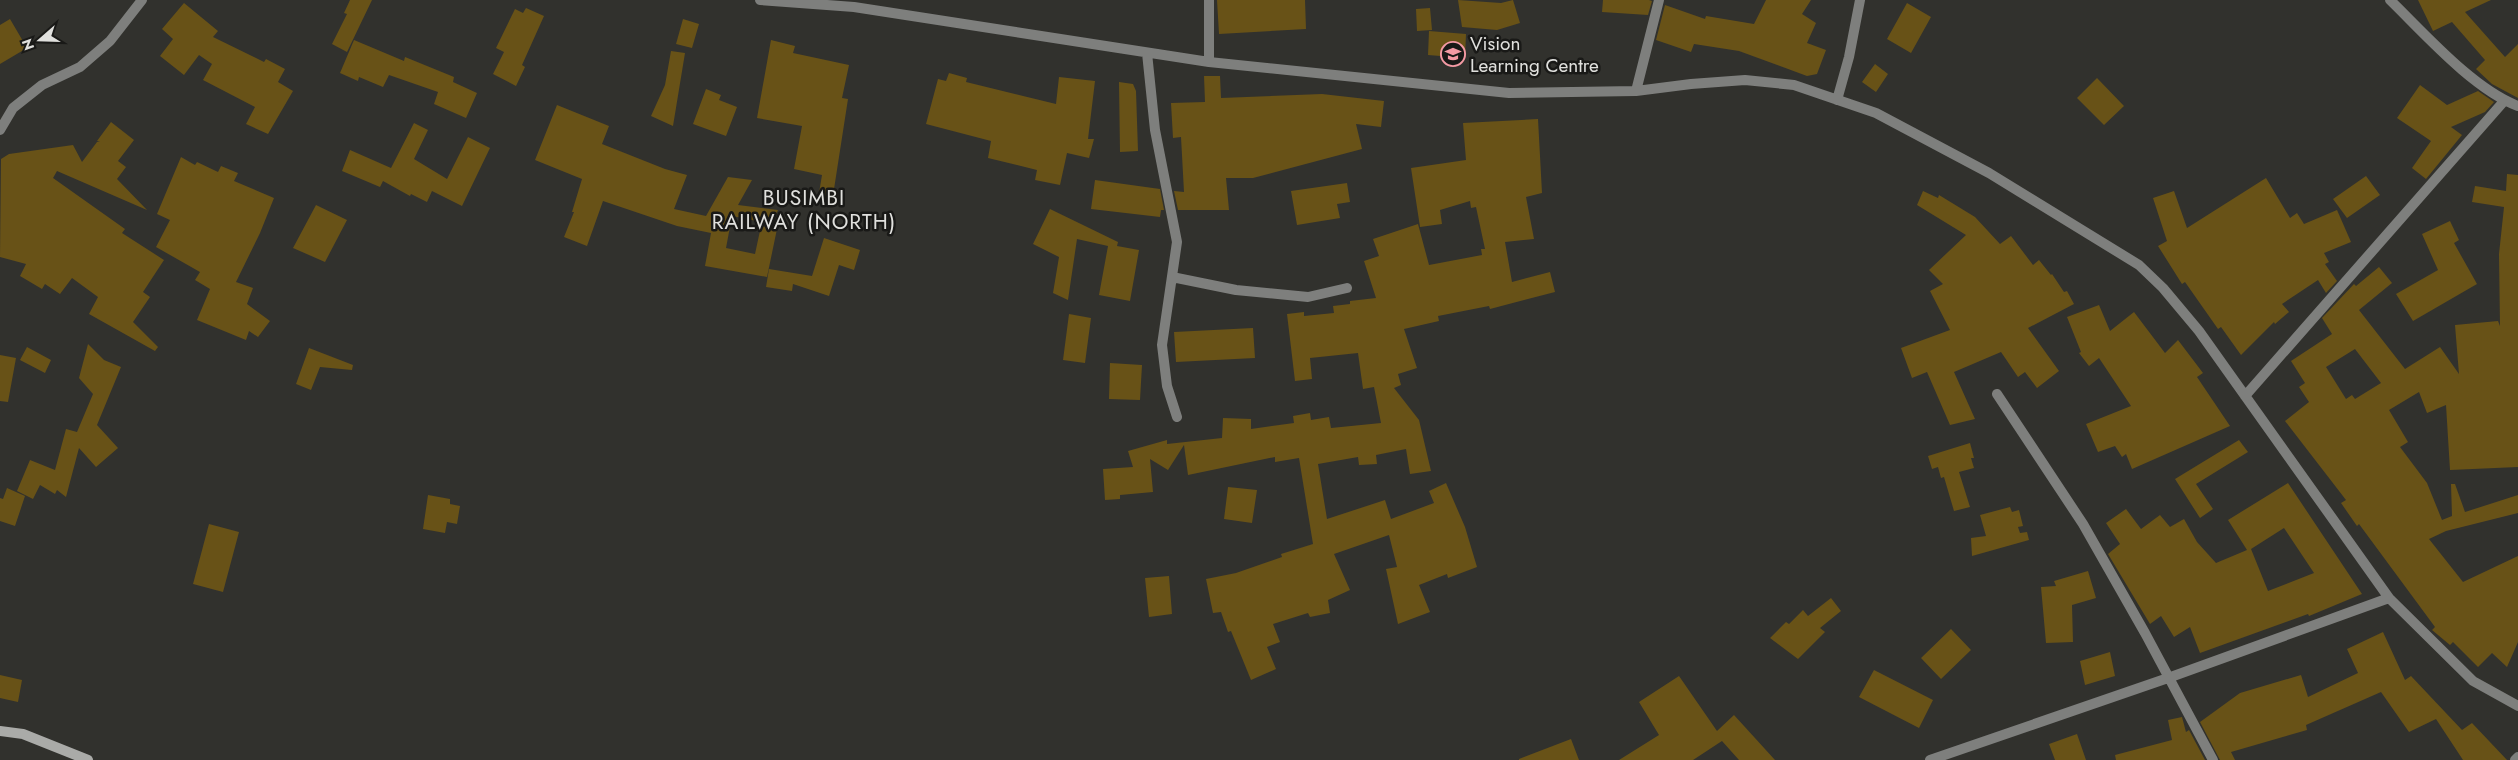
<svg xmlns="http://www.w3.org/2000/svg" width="2518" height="760" viewBox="0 0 2518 760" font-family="Jost,sans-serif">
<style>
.building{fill:#685217;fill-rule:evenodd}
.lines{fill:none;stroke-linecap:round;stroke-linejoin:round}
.street{stroke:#7e7f7d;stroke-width:10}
.secondary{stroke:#aaaba8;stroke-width:10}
.labels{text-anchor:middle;stroke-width:5;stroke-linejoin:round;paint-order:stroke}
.poi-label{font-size:19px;fill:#e0e0dd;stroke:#191917;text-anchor:start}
.quarter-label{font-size:21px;letter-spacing:1px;fill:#e0e0dd;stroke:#191917}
</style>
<rect width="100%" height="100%" fill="#31312d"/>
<path class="building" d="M350 0H372L347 52 332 44 347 14 344 13Z
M1217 0H1305L1306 29 1219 34Z
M1458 0 1501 3 1513 0 1520 23 1497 30 1462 27Z
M1603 0H1649L1652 1 1648 15 1602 12Z
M1766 0H1811L1802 14 1816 23 1807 43 1826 50 1817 74 1807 76 1739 51 1694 44 1691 52 1656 40 1665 5 1705 19 1706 16 1754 24Z
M2418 0H2491L2465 12 2505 57 2518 44V98L2492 84 2476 69 2485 60 2452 22 2433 31Z
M184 3 218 31 213 37 264 62 266 59 285 69 278 82 293 91 268 134 246 124 255 107 203 80 212 64 199 55 184 75 160 56 173 39 162 29Z
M1907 3 1931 17 1911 53 1887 39Z
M526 8 544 16 522 65 525 67 516 86 493 74 504 52 496 48 515 9 523 13Z
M1430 8 1432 30 1417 31 1416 9Z
M10 19 27 48 0 64V25Z
M683 19 699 24 692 48 676 44Z
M1429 31 1466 34 1465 58 1428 55Z
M354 40 404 61 405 57 454 77 453 82 477 93 466 118 434 104 438 92 389 75 383 87 359 77 358 81 340 73Z
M771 40 795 46 793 53 849 65 842 98 848 99 832 202 818 199 822 175 794 169 802 126 757 118Z
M671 51 685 53 673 126 651 116 665 85Z
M1875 64 1888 74 1876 92 1862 82Z
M949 73 967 78 966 82 1056 104 1059 77 1095 81 1088 139H1094L1089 158 1067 153 1060 185 1035 180 1037 170 988 158 991 141 926 124 938 79 946 81Z
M1204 76H1220L1221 98 1322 94 1384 101 1381 127 1356 124 1362 149 1253 178H1226L1229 210H1178L1174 191 1184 192 1181 137 1173 138 1171 103 1205 102Z
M2097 78 2124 106 2104 125 2077 98Z
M1119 82 1133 84 1136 91 1138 151 1120 152Z
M2420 85 2447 105 2478 91 2494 102 2485 112 2451 127 2462 135 2426 179 2412 168 2431 141 2397 118Z
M706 89 721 95 719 100 737 107 726 136 693 124Z
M557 105 609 126 602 144 665 169 687 175 674 209 706 216 728 177 752 180 738 205 778 210 772 224 732 216 726 248 755 254 761 226 777 229 767 277 705 266 711 233 677 226 603 201 587 246 564 237 574 212H572L582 179 535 160Z
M1538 119 1542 193 1526 197 1534 239 1505 242 1512 282 1550 272 1555 292 1490 309 1489 306 1438 316 1439 321 1404 329 1417 368 1398 374 1401 385 1394 388 1419 420 1431 471 1410 474 1406 449 1376 455 1377 464 1359 465 1358 457 1318 464 1327 519 1385 500 1391 519 1434 503 1429 491 1446 483 1465 527 1477 567 1448 578 1447 574 1419 585 1430 612 1398 624 1386 569 1397 567 1389 535 1334 554 1350 590 1328 600 1330 613 1310 617 1308 613 1273 624 1280 642 1267 647 1276 669 1251 680 1231 631 1228 632 1221 612 1213 613 1206 579 1236 573 1282 557 1281 554 1313 544 1299 458 1275 462V457L1188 475 1184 445 1168 470 1150 459 1153 492 1120 495V499L1105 500 1103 469 1133 467 1128 451 1167 440V444L1222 438 1223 418 1251 419V429L1294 423 1293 416 1310 413 1311 420 1329 417 1331 428 1381 423 1374 387 1363 389 1358 353 1310 358 1312 379 1295 381 1287 314 1304 312V316L1334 313 1333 306 1350 304V301L1376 298 1364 261 1379 256 1373 239 1418 224 1429 265 1482 255 1481 249H1485L1476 207 1471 208 1470 201 1440 210 1442 224 1420 227 1411 168 1466 160 1463 123Z
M111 122 134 140 118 161 126 167 117 179 147 210 57 171 53 178 125 229 122 233 164 260 143 292 150 297 133 322 158 347 155 351 89 314 98 297 72 278 60 294 45 284 42 289 20 276 26 264 0 257 1 159 9 154 73 145 82 162 97 142 100 141H97Z
M414 123 428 130 414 159 447 179 468 137 490 148 462 206 432 191 427 202 411 194 410 196 383 181 380 187 342 171 350 150 391 168Z
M181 157 195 165 197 162 218 172 221 166 238 173 234 181 274 198 260 233 236 282 253 288 247 304 270 321 258 337 249 331 246 340 197 320 210 289 195 280 200 272 156 247 170 220 157 214Z
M2507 174 2518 175V467L2450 470 2446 405 2427 413 2419 392 2389 410 2408 442 2400 447 2427 483 2442 520 2452 516 2451 484H2455L2465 512 2518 495V513L2446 531 2429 539 2463 582 2518 556V642L2507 667 2492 653 2478 667 2453 642 2450 645 2432 630 2435 627 2359 524 2357 526 2341 503 2346 500 2285 421 2309 402 2299 387 2305 383 2291 361 2332 334 2322 318 2354 284 2356 286 2379 267 2392 283 2359 310 2405 369 2440 347 2459 374 2455 325 2498 321 2500 326 2499 254 2504 207 2472 202 2475 186 2506 191ZM2355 349 2381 383 2355 399 2352 395 2346 399 2326 367Z
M2366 176 2380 195 2347 218 2333 199Z
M2266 178 2290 218 2297 213 2304 224 2337 210 2351 242 2324 253 2329 262 2325 264 2337 281 2326 293 2318 280 2282 304 2289 312 2275 324 2274 322 2241 355 2221 327 2218 329 2185 282 2182 284 2158 246 2167 241 2153 198 2174 191 2187 228Z
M1095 180 1160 189 1164 210H1161L1160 217 1091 209Z
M1347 183 1350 202 1337 204 1340 218 1297 225 1291 191Z
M1923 191 1938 198 1939 195 1975 217 2000 244 2011 236 2033 265 2039 260 2051 275 2052 274 2064 292 2067 291 2074 304 2028 328 2059 371 2037 388 2025 372 2018 377 2001 352 1954 372 1975 419 1950 425 1927 372 1912 378 1901 348 1950 330 1930 291 1943 284 1929 270 1966 235 1917 205Z
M316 205 347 220 325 262 293 248Z
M1050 209 1118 242 1117 246 1139 250 1130 301 1099 295 1108 246 1077 239 1068 300 1053 293 1059 257 1033 244Z
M2450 221 2459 240 2454 243 2477 284 2413 321 2396 294 2438 270 2422 234Z
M824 238 860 250 854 270 839 265 829 296 793 284 792 291 766 287 769 269 812 276Z
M2099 305 2110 331 2134 312 2165 353 2178 340 2203 373 2197 377 2230 426 2132 469 2126 454 2122 457 2115 446 2098 452 2086 424 2131 406 2099 358 2089 366 2079 353 2081 352 2067 317Z
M1069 314 1091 318 1085 363 1063 360Z
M1253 328 1255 358 1176 362 1174 332Z
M88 344 104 360 121 367 97 425 118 448 96 467 79 448 66 497 57 490 55 494 40 485 33 499 17 491 30 460 55 470 66 429 77 432 93 394 79 378Z
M27 347 51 360 45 373 20 360Z
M309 348 353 365 352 370 320 367 311 390 296 384Z
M0 355 16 358 8 402 0 401Z
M1110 363 1142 365 1140 400 1109 399Z
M2239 440 2248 452 2196 484 2213 509 2200 518 2175 479Z
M1970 443 1974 458H1971L1974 468 1959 472 1970 507 1954 511 1944 477 1941 478 1938 467 1932 469 1928 456Z
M2288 483 2362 594 2309 616 2308 614 2200 653 2190 627 2174 637 2161 616 2150 624 2108 554 2120 544 2106 523 2126 509 2141 529 2160 515 2170 527 2184 519 2197 542 2216 563 2247 550 2228 520ZM2284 528 2314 573 2268 591 2251 549Z
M1228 487 1257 490 1252 523 1224 519Z
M7 488 25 496 15 526 0 521V498L3 499Z
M428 495 450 499V504L460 506 457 524 447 522 445 533 423 529Z
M2010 507 2012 512 2019 510 2023 526 2018 527 2020 533 2027 532 2029 540 1972 556 1971 538 1986 536 1980 515Z
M209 524 239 532 223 592 193 584Z
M2088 571 2096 598 2072 605 2073 642 2046 643 2041 587 2056 586 2054 581Z
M1169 576 1172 614 1149 617 1145 578Z
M1831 598 1841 611 1820 628 1825 632 1798 659 1770 638 1786 622 1789 624 1803 610 1808 616Z
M1951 629 1971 650 1941 679 1921 658Z
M2383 632 2405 680 2411 676 2462 730 2472 723 2507 760H2463L2436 719 2409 732 2381 692 2306 725 2307 730 2231 752 2235 760H2220L2200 722 2240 693 2301 675 2308 697 2358 673 2347 649Z
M2110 652 2115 676 2085 685 2080 661Z
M1874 670 1933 700 1919 728 1859 697Z
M0 675 22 680 18 702 0 698Z
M1679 676 1717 731 1734 715 1775 760H1739L1722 741 1693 760H1619L1659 735 1639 702Z
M2182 717 2186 732 2189 730 2205 760H2116L2115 755 2172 740 2168 720Z
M2077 734 2086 760H2055L2049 744Z
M1571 739 1579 760H1519V759Z"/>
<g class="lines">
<path class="street" d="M760 0 854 7 1209 62 1509 93 1636 91 1691 84 1745 80 1794 85 1876 113 1989 173 2139 265 2163 288 2199 331 2389 598 2473 681 2518 706
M2390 0C2424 33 2473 89 2518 106
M1147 53 1155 130 1177 242 1162 345 1167 386 1177 417
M1209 62V0
M1636 91 1659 0
M1837 100 1849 57 1860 0
M0 130 13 108 42 85 80 67 110 41 142 0
M1172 277 1236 290 1308 297 1347 288
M1997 394 2083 524 2145 633 2213 760
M2245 396 2505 100
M1930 760 2168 678 2389 598
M2515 760 2518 757"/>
<path class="secondary" d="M0 731 23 734 88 760"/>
</g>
<defs>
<symbol id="school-ring" viewBox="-11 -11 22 22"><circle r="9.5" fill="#191917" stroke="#f49aa4" stroke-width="1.5"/><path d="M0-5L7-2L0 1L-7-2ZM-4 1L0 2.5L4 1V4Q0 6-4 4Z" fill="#f49aa4"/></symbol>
</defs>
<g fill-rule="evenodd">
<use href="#school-ring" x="1439" y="40" width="28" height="28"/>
</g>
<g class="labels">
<g class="poi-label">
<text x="1470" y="50">Vision<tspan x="1470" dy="22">Learning Centre</tspan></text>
</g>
<g class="quarter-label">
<text x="804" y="205">BUSIMBI<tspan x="804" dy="24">RAILWAY (NORTH)</tspan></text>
</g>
</g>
<g transform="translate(40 40) rotate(250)" stroke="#191917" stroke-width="4" paint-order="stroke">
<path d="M0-4L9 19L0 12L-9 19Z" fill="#e0e0dd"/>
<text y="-8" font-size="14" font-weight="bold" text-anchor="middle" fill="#e0e0dd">N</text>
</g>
</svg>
